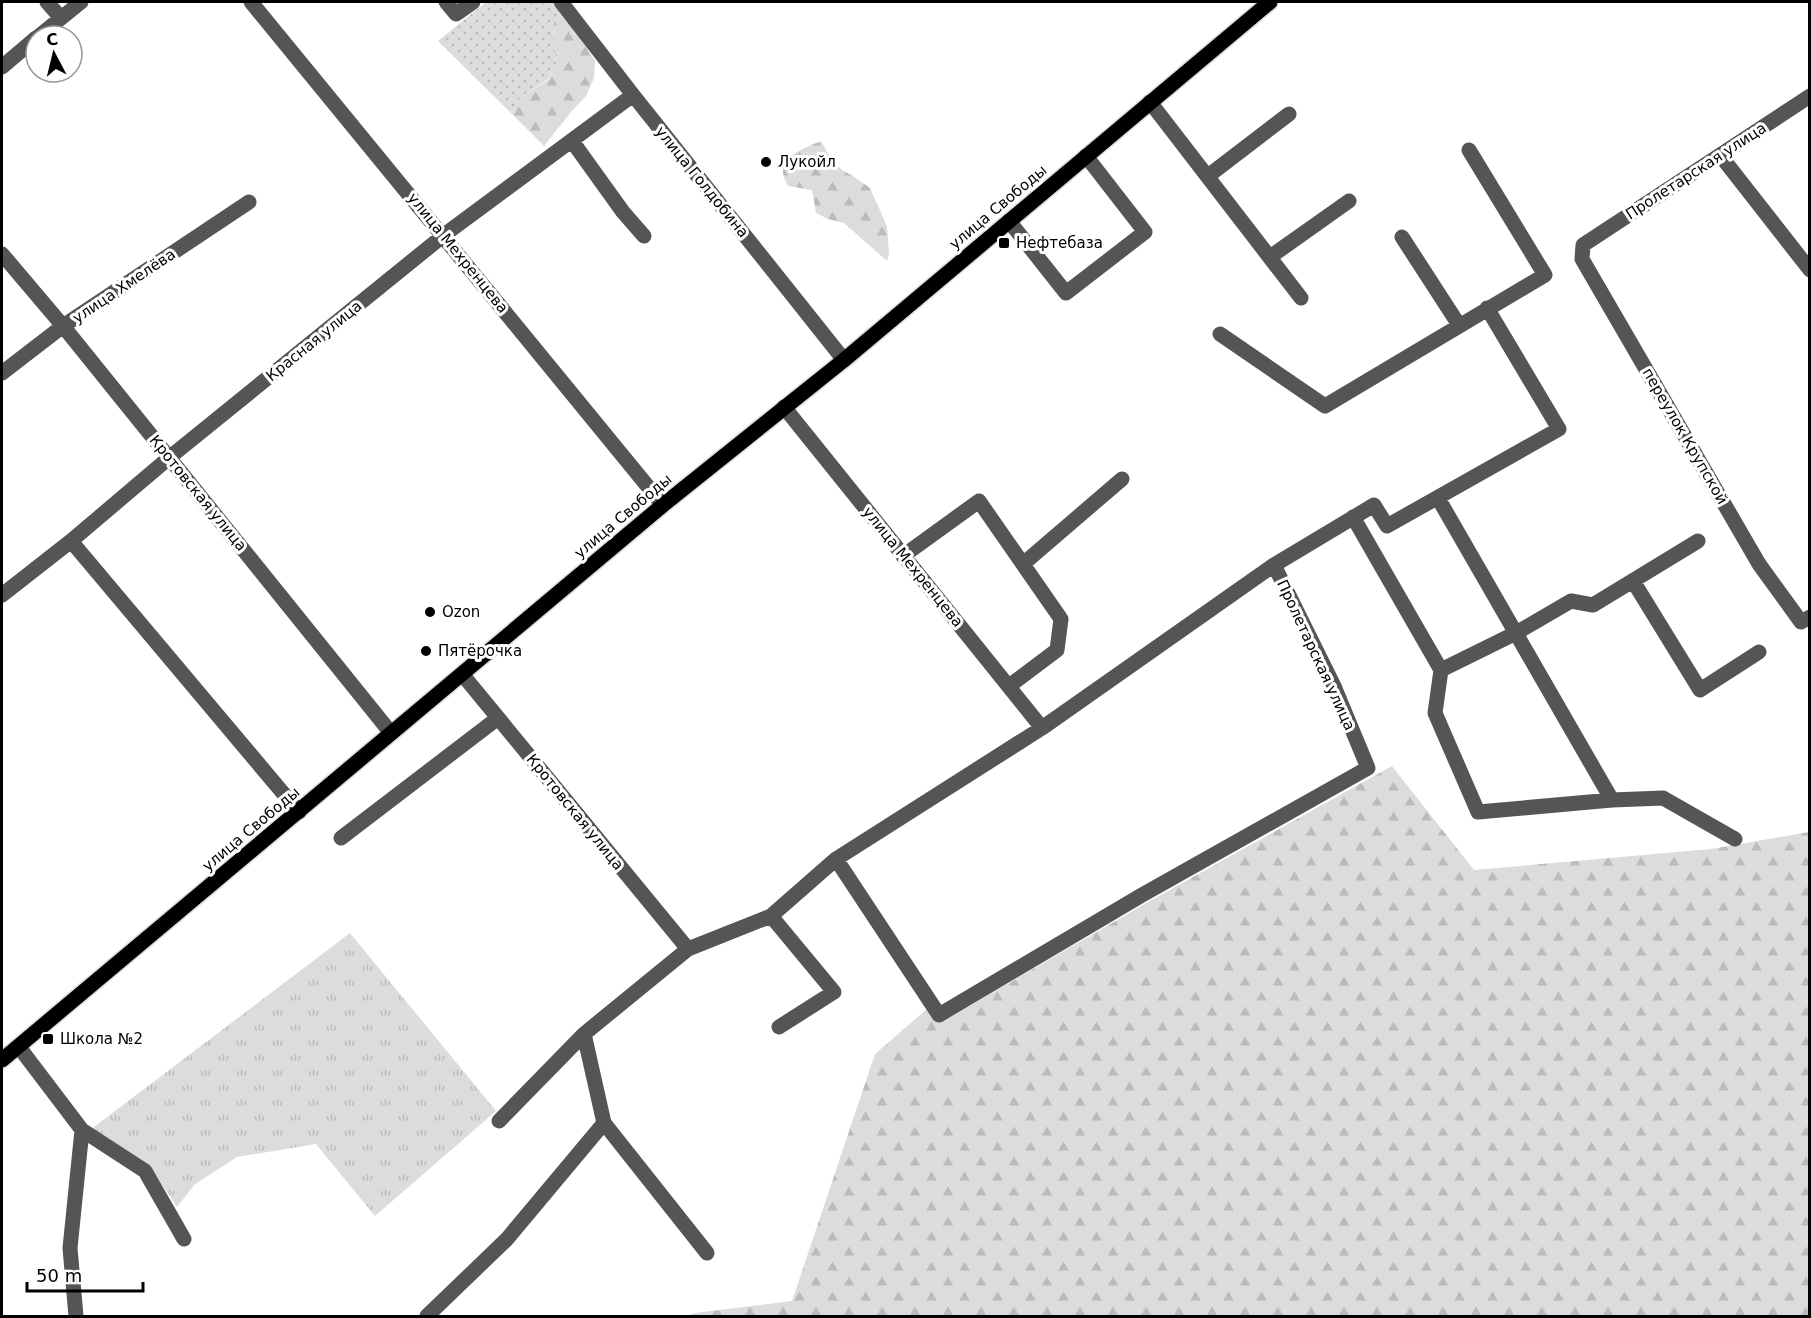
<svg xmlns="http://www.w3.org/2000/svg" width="1811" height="1318" viewBox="0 0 1811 1318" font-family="'DejaVu Sans',sans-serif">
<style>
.grass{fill:url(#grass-dots)}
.forest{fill:url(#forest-firs)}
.park{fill:url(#park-tufts)}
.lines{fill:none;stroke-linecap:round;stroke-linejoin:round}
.major-casing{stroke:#dbdbdb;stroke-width:18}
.minor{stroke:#555;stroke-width:15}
.major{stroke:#000;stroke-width:15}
.poi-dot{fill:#000;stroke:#fff;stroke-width:2}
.labels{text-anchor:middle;stroke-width:6;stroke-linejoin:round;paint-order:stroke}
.poi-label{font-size:15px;fill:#000;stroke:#fff;text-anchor:start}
.street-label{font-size:15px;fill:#000;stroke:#fff}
</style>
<defs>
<pattern id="grass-dots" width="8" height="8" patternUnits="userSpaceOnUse" patternTransform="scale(1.5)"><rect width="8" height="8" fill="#dcdcdc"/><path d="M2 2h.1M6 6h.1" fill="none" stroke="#bbb" stroke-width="1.8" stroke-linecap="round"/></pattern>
<pattern id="forest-firs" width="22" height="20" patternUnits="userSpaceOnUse" patternTransform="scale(1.5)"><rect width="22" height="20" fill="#dcdcdc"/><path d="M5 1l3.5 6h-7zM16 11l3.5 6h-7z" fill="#bbb"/></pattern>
<pattern id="park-tufts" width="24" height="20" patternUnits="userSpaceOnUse" patternTransform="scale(1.5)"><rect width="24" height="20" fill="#dcdcdc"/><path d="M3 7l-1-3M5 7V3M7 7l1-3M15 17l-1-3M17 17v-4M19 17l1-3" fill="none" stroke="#bbb"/></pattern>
</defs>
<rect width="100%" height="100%" fill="#fff"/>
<path class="grass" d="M486 2H552L563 17 554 24 556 66 548 79 520 98 512 114 438 41Z"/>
<path class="forest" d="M563 17 571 23 595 61 594 78 586 96 571 112 544 146 512 114 520 98 548 80 556 66 554 23Z
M821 141 832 161 842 170 853 176 870 188 887 226 889 253 887 261 844 223 828 219 816 213 812 190 788 186C786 182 783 176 783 172 783 154 808 147 821 141Z
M1392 766 1474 870 1711 849 1809 832V1316H686L695 1313 792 1301 875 1054 927 1009 944 1021 1148 902Z"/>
<path class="park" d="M350 933 496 1111 375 1216 316 1144 237 1157 195 1184 177 1207 151 1168 90 1130Z"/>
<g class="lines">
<defs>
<path id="major" d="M2 1060 663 505 844 360 1270 2"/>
</defs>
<use href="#major" class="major-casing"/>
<path class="minor" d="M47 2 61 18
M251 2 663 505
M446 2 456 14 473 2
M561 2 633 95 844 360
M39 36 81 2
M2 67 36 38
M1810 96 1583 245 1582 259 1759 564 1801 622 1810 617
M1150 102 1301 298
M572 141 623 212 644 236
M1720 155 1810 270
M1208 176 1289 114
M1009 221 1066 293 1145 232 1086 156
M1402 237 1459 325
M2 254 63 326 391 733
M1270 257 1349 201
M1220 334 1325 406 1545 275 1469 150
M2 373 63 326 249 202
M784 407 1042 728
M1438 498 1612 800
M1353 517 1441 670
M71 541 299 812
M1698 541 1593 605 1571 601 1516 633 1441 670 1435 713 1478 812 1612 800 1663 798 1735 839
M903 556 979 501 1061 619 1057 650 1009 686
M1023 564 1122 479
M1633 581 1700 690 1759 652
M2 595 71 541 170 457 444 235 633 95
M462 674 688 949
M341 838 498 718
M836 859 939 1015 1142 895 1368 768 1334 686 1274 565
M771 916 834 992 779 1027
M584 1034 604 1123 707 1253
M19 1047 82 1130 145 1171 184 1239
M499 1121 584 1034 688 949 771 916 836 859 1042 728 1274 565 1374 505 1387 526 1559 429 1487 308
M76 1316 70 1248 82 1130
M427 1316 507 1239 604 1123"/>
<use href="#major" class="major"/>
</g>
<g class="poi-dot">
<circle cx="766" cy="162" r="6"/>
<rect x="998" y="237" width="12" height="12" rx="3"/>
<circle cx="430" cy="612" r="6"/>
<circle cx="426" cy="651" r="6"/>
<rect x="42" y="1033" width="12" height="12" rx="3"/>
</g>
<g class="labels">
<g class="poi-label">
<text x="778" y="167">Лукойл</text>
<text x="1016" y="248">Нефтебаза</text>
<text x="442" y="617">Ozon</text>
<text x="438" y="656">Пятёрочка</text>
<text x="60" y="1044">Школа №2</text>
</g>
<g class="street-label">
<text transform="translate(1696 171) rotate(-33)" y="5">Пролетарская улица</text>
<text transform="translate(702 182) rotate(51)" y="5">улица Голдобина</text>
<text transform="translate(998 207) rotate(-40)" y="5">улица Свободы</text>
<text transform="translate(458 253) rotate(51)" y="5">улица Мехренцева</text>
<text transform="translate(124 286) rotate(-34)" y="5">улица Хмелёва</text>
<text transform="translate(314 341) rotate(-39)" y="5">Красная улица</text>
<text transform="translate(1685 436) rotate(60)" y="5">переулок Крупской</text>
<text transform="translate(198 493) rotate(51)" y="5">Кротовская улица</text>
<text transform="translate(623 516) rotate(-40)" y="5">улица Свободы</text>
<text transform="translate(913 567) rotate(51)" y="5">улица Мехренцева</text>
<text transform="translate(1316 655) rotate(65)" y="5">Пролетарская улица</text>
<text transform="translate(575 812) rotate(51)" y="5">Кротовская улица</text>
<text transform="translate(251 829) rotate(-40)" y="5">улица Свободы</text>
</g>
</g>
<rect width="1811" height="1318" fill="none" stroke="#000000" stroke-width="6"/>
<g transform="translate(54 54) rotate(353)"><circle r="28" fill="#ffffff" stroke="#999999" stroke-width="1.5"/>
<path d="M0-4.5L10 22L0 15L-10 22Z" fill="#000000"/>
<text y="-9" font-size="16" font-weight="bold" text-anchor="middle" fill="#000000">С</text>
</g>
<path d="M27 1282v9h116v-9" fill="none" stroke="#000000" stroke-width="3"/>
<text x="36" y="1282" font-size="18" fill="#000000" stroke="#ffffff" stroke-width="4.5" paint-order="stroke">50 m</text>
</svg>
